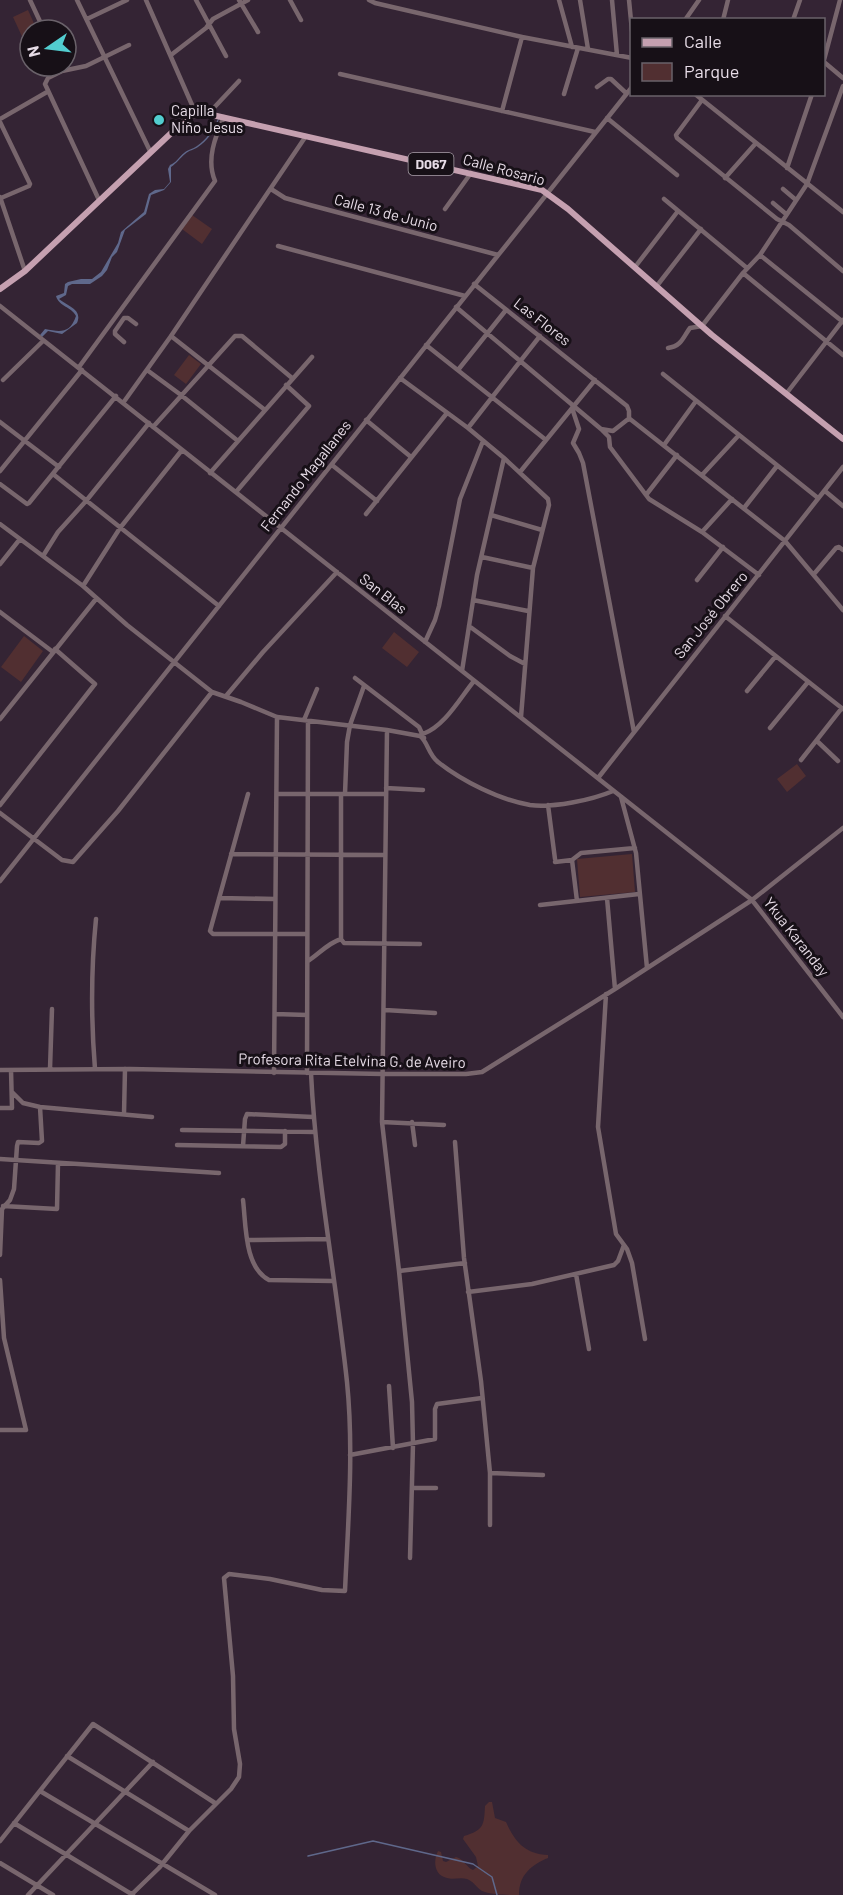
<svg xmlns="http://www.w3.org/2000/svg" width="843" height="1895" viewBox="0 0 843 1895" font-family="Barlow,sans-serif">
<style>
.green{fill:#512f31}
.water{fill:#5f688b}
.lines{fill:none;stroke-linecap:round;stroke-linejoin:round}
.stream{stroke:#5f688b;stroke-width:1.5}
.minor{stroke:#78666d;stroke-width:4.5}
.major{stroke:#c5a0b0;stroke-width:6}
.poi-dot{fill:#52cdcf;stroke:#171017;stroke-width:2}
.labels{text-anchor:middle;stroke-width:6;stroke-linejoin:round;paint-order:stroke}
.shield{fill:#171017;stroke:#a99fa9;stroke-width:1.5}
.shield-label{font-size:14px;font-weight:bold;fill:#e7dce7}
.poi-label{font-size:15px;fill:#e7dce7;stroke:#171017;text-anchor:start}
.street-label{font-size:15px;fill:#e7dce7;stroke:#171017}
</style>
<rect width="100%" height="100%" fill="#342434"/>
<path class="green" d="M28 10 37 30H30V41L25 43 13 17Z
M192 215 212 229 202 244 182 229Z
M189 355 201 364 186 384 174 375Z
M394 632 419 652 407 667 382 648Z
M24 636 43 651 21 682 1 667Z
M797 764 806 776 787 792 777 779Z
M632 854 635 892 580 897 577 859Z
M489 1802H492L495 1818 506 1822C515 1842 525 1854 548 1855V1858C531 1865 519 1875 519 1895 507 1895 492 1895 482 1891 476 1887 473 1881 467 1879 460 1877 453 1880 447 1878 434 1875 433 1861 438 1851L441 1852 443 1861 446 1862 456 1857C464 1859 466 1867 473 1870L478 1866 476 1857 463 1839 464 1836C484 1830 484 1825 485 1806Z"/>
<path class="water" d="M218 119H219C215 130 207 141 198 147 194 150 189 150 185 154 180 158 177 163 171 167V182L164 190 151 195 146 214 125 230 117 252 112 257 107 270 102 276 90 284H72L68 286 66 295 59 299C67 306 83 309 77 323L62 334 48 331 42 337 40 335 45 329C60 332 70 334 76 316 71 306 59 307 56 296L64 293 65 284 68 282 81 279H92L101 272 118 243 121 232 144 212 149 194 155 190 164 189 170 182 168 169 170 165C176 163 179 157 184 153 187 150 193 149 197 146 206 140 213 130 218 119Z"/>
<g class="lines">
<path class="stream" d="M308 1856 373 1841 473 1864 492 1877 497 1895"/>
<path class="minor" d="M30 0 44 30
M77 0 150 151
M146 0 196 114
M196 0 226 56
M239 0 258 32
M290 0 301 20
M369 0 375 3 522 37 632 58
M559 0 572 47
M580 0 588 49
M612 0 617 55
M629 0 632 31
M87 19 127 0
M685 20 699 0
M723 20 728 0
M793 20 800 0
M171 55 206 28 213 19 248 0
M824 60 840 0
M824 62 843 78
M340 74 595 132
M597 87 608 79H611L626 93
M564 94 578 48
M695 94 843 212
M702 100 676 135 677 138 777 219 789 225 843 271
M502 111 522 37
M208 114 239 81
M607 118 677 175
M0 119 47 92
M0 122 30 184 29 186 1 198
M787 168 812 94
M725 178 756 143
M271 189 285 198 310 205 498 255
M783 189 796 200
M0 197 25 271
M664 199 747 268
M99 200 45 84 48 78 62 71 86 66 129 45
M773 203 786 214
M445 209 471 173
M278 246 465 296
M760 255 843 322
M635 267 678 211
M743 273 843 355
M474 284 627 406 629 411V419
M656 287 701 229
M0 306 752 900 843 1017
M456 307 601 429 613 431 627 420 630 419 785 541 843 610
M171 336 265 410
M124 342 115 334V331L124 318H128L136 324
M426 345 546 440
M668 348C682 346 683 337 690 328L702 326 743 273 760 255 807 184 843 86
M79 367 215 181C206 160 215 137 224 117
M147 370 181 395 238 441
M458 370 506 310
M663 374 818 498
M400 378 468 428 504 458 548 499 549 505 533 568 521 717
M3 380 43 341
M786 394 843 320
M123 403 171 336 306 136
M572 408 579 429 573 443 579 453 583 463 634 732
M366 420 411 457
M0 422 59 467
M153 427 235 336H242L292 378
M468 428 540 336
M602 430 609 437 610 447 649 499 702 532 759 575
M664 445 696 401
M332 465 377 501
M0 471 82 370
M520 472 595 380
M210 473 312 357
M53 474 219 606
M702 475 739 435
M0 484 27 504 29 503 116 396
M825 491 843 506
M236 492 309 406 286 385
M646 495 677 455
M744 508 777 466
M366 514 447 413
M491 515 542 530
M0 524 83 586 127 625 212 692 241 702 277 717 387 730 420 736C428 742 428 754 438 762 462 781 500 800 530 805 553 808 592 800 613 791
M702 532 732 499
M43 556 58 532 86 501 149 423
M482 557 533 568
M0 564 20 539
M814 574 836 548 839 547 843 550
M697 580 723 547
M83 586 120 528 182 450
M473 600 528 611
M0 612 53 652
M725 616 843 709
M469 626 510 656 525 664
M425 642 435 620 439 606 460 499 483 441
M462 671 477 575 504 458
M355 678 419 727 424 738
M747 691 775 657
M226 696 263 652 337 572
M0 719 96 599
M304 720 317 689
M770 728 808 682
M387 730 382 1122 399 1271 412 1402 413 1444 410 1558
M423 734C445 726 460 698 474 681
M817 741 838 761
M801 760 842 708
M598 778 843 467
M386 788 423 790
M248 794 210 931 213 934H307
M277 794H385
M345 794 347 742 350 725 364 686
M621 797 636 853 647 968
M0 805 95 684 55 649
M548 805 555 859
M0 813 62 860 73 862 118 811 212 692
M231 854 385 855
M572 860 577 901
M555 862 572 860 581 853 635 848
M0 881 632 87
M219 898 275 899
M607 898 615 989
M540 905 639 894
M341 939V794
M308 961C319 954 328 943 341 939L344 943 420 944
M606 994 598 1127 616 1234 627 1249 632 1263 645 1339
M385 1010 435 1013
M275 1014 307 1015
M50 1069 52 1009
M95 1069C91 1020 91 969 96 919
M0 1070 130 1069 383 1074H466L482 1072 615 989 752 900 843 828
M274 1073 277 717
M307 1073 308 721
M12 1092 23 1103 40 1107 152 1117
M0 1108H12L11 1070
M124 1114 125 1069
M382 1122 444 1125
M412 1122 415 1145
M182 1130 315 1132
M455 1142 464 1258 481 1381 490 1473V1525
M177 1145 281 1147 285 1144V1131
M243 1146 245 1119 247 1114 313 1117
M0 1159 219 1173
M243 1200C246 1224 244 1267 269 1280L333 1281
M3 1206 57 1209 58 1163
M247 1240 327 1239
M0 1255 2 1209 10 1200 14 1189 17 1146 18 1142 39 1143 42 1141 40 1107
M399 1271 465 1263
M576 1274 589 1349
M0 1280 4 1338 26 1430H0
M468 1292 532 1284 614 1265 618 1261 624 1245
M389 1386 393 1448
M350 1455 435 1439V1409L437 1404 482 1398
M490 1473 543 1475
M412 1488H436
M67 1756 189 1831
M40 1791 215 1895
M14 1823 133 1895
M0 1841 93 1724 215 1803
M0 1863 53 1895
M28 1895 153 1762
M131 1895 159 1868 189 1831 231 1789 239 1777 240 1764 234 1729 233 1676 224 1578 229 1574 270 1579 322 1590 345 1591C348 1522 354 1451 347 1382 336 1279 316 1177 311 1073"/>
<path class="major" d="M0 289 25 271 185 120 196 114H208L542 190 568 209 712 335 843 439"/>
</g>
<circle class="poi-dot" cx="159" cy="120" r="6"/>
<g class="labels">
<rect class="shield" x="408.5" y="153" width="45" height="22" rx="4.5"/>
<g class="shield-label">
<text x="431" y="169">D067</text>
</g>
<g class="poi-label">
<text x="171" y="116">Capilla<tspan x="171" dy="17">Niño Jesus</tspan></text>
</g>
<g class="street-label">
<text transform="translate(504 170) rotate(15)" y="5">Calle Rosario</text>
<text transform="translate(386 213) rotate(15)" y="5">Calle 13 de Junio</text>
<text transform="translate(542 322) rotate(38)" y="5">Las Flores</text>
<text transform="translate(306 476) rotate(-52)" y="5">Fernando Magallanes</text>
<text transform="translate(383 594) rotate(38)" y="5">San Blas</text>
<text transform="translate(711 615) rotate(-51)" y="5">San José Obrero</text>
<text transform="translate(796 937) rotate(52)" y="5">Ykua Karanday</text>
<text transform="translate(352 1061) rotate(1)" y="5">Profesora Rita Etelvina G. de Aveiro</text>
</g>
</g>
<rect x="630" y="18" width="195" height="78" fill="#171017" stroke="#6a626a" stroke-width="1.5"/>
<rect x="642" y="38" width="30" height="9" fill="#c5a0b0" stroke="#6a626a" stroke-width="1.5"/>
<text x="684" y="48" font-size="18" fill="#e7dce7">Calle</text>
<rect x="642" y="63" width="30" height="18" fill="#512f31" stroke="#6a626a" stroke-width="1.5"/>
<text x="684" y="78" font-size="18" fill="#e7dce7">Parque</text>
<g transform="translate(48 48) rotate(256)"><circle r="28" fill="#171017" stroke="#6a626a" stroke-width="1.5"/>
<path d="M0-4.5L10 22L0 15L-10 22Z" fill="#52cdcf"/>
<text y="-9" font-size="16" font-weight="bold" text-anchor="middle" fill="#e7dce7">N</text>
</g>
</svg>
